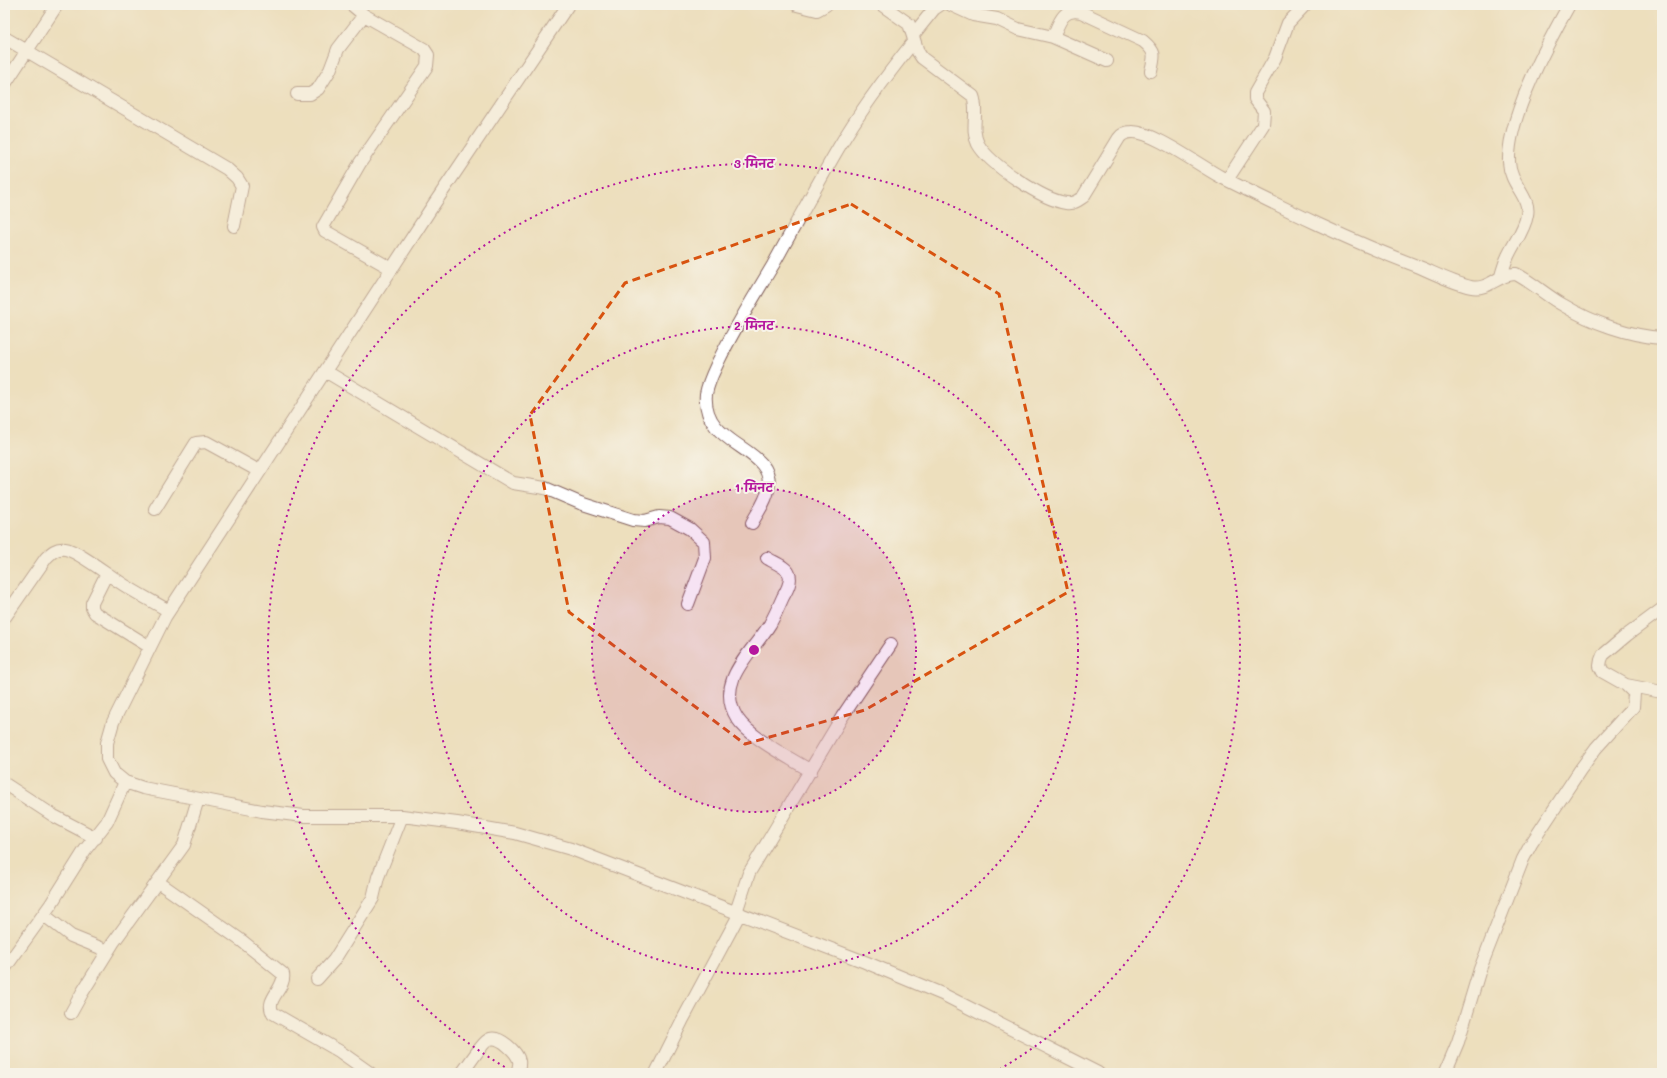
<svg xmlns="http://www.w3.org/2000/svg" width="1667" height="1078" viewBox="0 0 1667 1078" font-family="Mali,'Playpen Sans Deva',sans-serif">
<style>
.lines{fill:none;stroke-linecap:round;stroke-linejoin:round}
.street-casing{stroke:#83625e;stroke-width:14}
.street{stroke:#fff;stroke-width:12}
.marked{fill:none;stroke:#d8530f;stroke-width:3;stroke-dasharray:8 5;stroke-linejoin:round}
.ring{fill:none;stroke:#b5179e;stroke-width:2;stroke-dasharray:2 4}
.centre{fill:#b5179e;stroke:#f7f3e8;stroke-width:2}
.ring-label{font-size:12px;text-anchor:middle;font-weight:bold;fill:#b5179e;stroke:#f7f3e8;stroke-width:4;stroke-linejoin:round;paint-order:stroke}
</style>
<rect width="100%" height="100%" fill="#f7f3e8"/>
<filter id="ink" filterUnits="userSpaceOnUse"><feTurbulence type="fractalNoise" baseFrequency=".025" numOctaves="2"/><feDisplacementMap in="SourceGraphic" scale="8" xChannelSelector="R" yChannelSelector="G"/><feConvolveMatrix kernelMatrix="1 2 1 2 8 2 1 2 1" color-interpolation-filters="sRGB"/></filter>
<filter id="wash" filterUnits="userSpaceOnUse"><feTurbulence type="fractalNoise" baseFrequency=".012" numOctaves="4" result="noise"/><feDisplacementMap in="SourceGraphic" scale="16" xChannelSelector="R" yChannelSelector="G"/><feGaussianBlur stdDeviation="0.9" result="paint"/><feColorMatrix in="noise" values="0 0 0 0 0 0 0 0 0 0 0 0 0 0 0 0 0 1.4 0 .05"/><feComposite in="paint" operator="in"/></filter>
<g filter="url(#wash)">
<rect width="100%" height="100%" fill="#eddfbd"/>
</g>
<g filter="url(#ink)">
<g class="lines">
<defs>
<path id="street" d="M352 5 364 15 424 49 428 55 427 66 360 163 323 227 325 231 392 269
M568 5 430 210 165 617 113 722 107 743V759L114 773 125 782 143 788 262 811 304 816H402L457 823 515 833 571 849 865 962 942 994 1098 1073
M797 5 817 10 826 5
M882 5 909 24 918 52 922 58 973 96C979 112 970 128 978 144 989 164 1043 200 1066 203 1073 204 1077 201 1083 197L1119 138C1122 134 1126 132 1132 132 1153 131 1200 166 1221 177 1285 209 1350 241 1417 266 1434 273 1453 283 1471 287 1488 291 1499 273 1516 274 1533 283 1547 296 1563 305 1591 322 1629 336 1662 338
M951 5 973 15 997 19 1018 29 1053 37 1107 61
M913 35 934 9 940 5
M1053 37C1059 23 1063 7 1081 12L1143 41C1156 52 1155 55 1151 71
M5 38 227 169 237 178 242 186 234 226
M5 84 57 5
M297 94H310L318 89 330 70 338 49 364 15
M1227 180 1263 125 1264 111 1255 99V93L1275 58 1288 23 1305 5
M1501 276C1503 269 1505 262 1508 256 1514 243 1525 229 1527 215 1531 197 1510 185 1509 162 1507 118 1547 44 1569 5
M325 371 513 483 545 488 580 503 633 520 645 521 659 517 670 518 690 529 704 542 705 558 688 604
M155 509 196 443 206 442 259 471
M752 523C757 513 766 502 768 490 778 446 701 448 706 394 708 382 714 371 719 360 735 327 754 297 773 265 795 226 816 186 839 147 861 109 887 75 914 41
M767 558C773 562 787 567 789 574 792 581 787 590 783 597 779 606 775 615 770 624 753 652 714 681 737 718 750 738 790 758 811 771
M107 573 92 603V608L95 613 150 647
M5 617 46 558C52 552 56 548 65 549 76 550 107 574 118 581 134 592 152 601 169 611
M1626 685 1662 692
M5 784 54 816 96 838
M158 882 242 941 283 974C286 988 264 1000 273 1013L339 1051 370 1073
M736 912 749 873 842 717 891 644
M44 915 71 936 108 951
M5 968 51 904 85 850 107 822 125 782
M317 979 334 960 373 898 378 877 402 816
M71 1013 82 993 113 943 184 845 198 799
M462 1073C468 1066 483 1041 490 1039 500 1036 517 1052 519 1061 520 1065 518 1069 517 1073
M656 1073 682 1021 740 913
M1445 1073 1458 1042 1480 969 1523 859 1531 844 1580 770 1596 748 1633 707 1634 693 1626 685 1603 672 1600 666 1601 660 1603 655 1627 635 1662 609"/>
</defs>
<use href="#street" class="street-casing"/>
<use href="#street" class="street"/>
</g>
</g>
<path d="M0 0H1667V1078H0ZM851 204 999 294 1068 592 865 710 745 744 569 612 530 415 625 283Z" fill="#eddfbd" fill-opacity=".55" fill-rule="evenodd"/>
<path class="marked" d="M851 204 999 294 1068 592 865 710 745 744 569 612 530 415 625 283Z"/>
<circle cx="754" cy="650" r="162" fill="#b5179e" fill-opacity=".12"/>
<g class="ring">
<circle cx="754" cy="650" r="162"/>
<circle cx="754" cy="650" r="324"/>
<path d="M515 1073A486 486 0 1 1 993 1073"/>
</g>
<circle cx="754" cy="650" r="6" class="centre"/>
<g class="ring-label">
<text x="754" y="168">3 मिनट</text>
<text x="754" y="330">2 मिनट</text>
<text x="754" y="492">1 मिनट</text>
</g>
<rect width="1667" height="1078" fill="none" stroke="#f7f3e8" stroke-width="20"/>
</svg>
